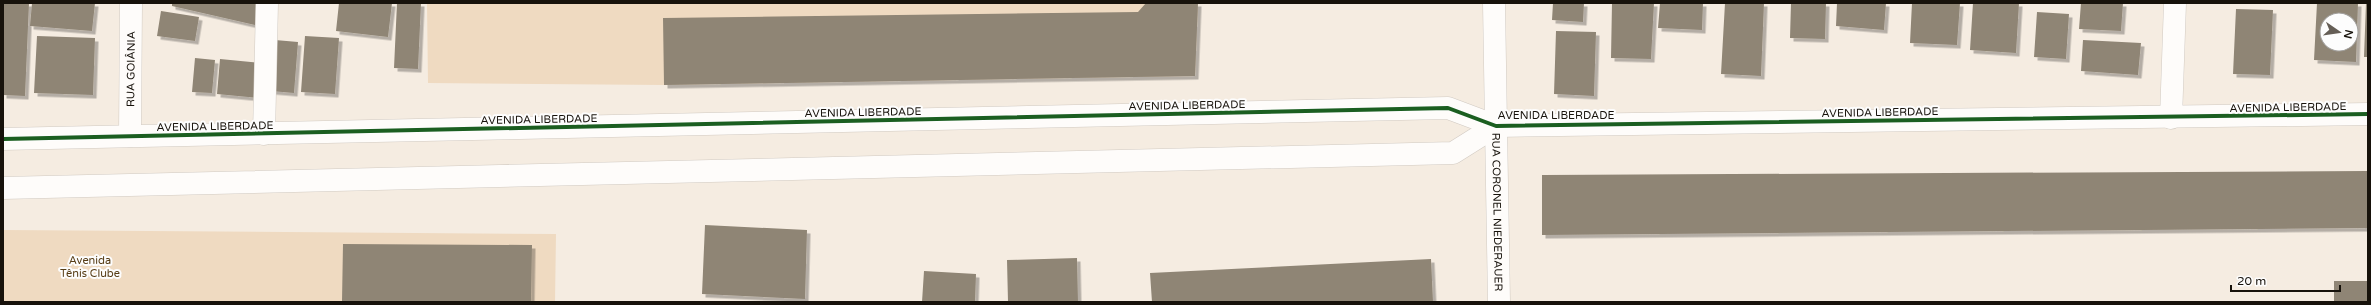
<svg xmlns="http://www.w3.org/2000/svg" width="2371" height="305" viewBox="0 0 2371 305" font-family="'Varela Round',sans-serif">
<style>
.green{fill:#efdac1}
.building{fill:#8f8575;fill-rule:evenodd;filter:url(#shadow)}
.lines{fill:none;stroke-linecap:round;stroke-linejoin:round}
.service-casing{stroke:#d1cac2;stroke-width:23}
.minor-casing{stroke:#d1cac2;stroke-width:23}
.tertiary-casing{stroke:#d1cac2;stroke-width:23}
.service{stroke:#fefcfa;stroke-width:22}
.minor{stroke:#fefcfa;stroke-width:22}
.tertiary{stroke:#fefcfa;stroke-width:22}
.cycleway-casing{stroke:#fdfdfd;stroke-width:6}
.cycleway{stroke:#1b5e20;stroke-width:4}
.labels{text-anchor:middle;stroke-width:4;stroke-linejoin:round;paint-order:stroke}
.street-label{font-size:11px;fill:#17120b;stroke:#fdfdfd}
.park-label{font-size:11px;fill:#563c15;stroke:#fdfdfd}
</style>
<defs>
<filter id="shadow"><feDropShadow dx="3.5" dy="3.5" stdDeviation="0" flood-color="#0004"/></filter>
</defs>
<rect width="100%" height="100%" fill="#f5ece1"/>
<path class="green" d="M427 3H1198L1195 76 664 85 428 83Z
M3 230 556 234 555 302H3Z"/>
<path class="building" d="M3 3H29L25 96 3 95Z
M32 3H95L92 31 30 26Z
M172 3H260L255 25 172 6Z
M339 3H392L388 37 336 31Z
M397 3H421L418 69 394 68Z
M1146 3H1198L1195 76 664 85 663 18 1138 12Z
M1553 3H1584L1583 22 1552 20Z
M1612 3H1654L1651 59 1611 58Z
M1660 3H1703L1702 30 1658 28Z
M1725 3H1764L1761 76 1721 74Z
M1791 3H1826L1825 39 1790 38Z
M1837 3H1886L1884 30 1836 26Z
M1912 3H1960L1957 45 1910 43Z
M1973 3H2019L2016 53 1970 50Z
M2081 3H2123L2121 31 2079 29Z
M2317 3H2358L2356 62 2314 60ZM2327 20H2351V44H2327Z
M2366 3H2368V57H2364Z
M2236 9 2273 10 2270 75 2233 74Z
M161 11 199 17 195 41 157 36Z
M2037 12 2069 14 2066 59 2034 57Z
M1556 31 1596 32 1594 96 1554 94Z
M37 36 95 38 93 95 34 93Z
M305 36 339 38 335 94 301 92Z
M275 40 298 42 294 93 271 91Z
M2083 40 2141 43 2138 75 2081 71Z
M195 58 215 60 212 93 192 92Z
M220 59 261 63 258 98 217 94Z
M2368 171V228L1542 235V175Z
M705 225 807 230 805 299 702 294Z
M343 244 532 245 531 302H342Z
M1077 258 1078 302H1008L1007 260Z
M1431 259 1433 302H1152L1150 273Z
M924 271 976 274 975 302H922Z
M2334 281H2368V302H2334Z"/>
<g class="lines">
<defs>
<path id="service" d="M264 134 267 3"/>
<g id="minor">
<path d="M1494 3 1496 126"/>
<path d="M2171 118 2175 3"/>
<path id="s1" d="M130 136 131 3"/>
</g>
<g id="tertiary">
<path id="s2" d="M1496 126 1499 302"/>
<path d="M3 139 1448 108 1496 126 2368 114"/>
<path d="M3 188 1453 153 1496 126"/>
</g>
</defs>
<use href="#service" class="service-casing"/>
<use href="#minor" class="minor-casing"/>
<use href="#tertiary" class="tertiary-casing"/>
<use href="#service" class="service"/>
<use href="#minor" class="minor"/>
<use href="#tertiary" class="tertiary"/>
<defs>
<path id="cycleway" d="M3 139 1448 108 1496 126 2368 114"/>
</defs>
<use href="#cycleway" class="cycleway-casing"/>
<use href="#cycleway" class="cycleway"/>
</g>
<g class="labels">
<g class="street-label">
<text dy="4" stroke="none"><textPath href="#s1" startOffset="67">RUA GOIÂNIA</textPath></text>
<text transform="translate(1187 105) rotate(-1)" y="4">AVENIDA LIBERDADE</text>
<text transform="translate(2288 107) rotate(-1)" y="4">AVENIDA LIBERDADE</text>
<text transform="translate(863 112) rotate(-1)" y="4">AVENIDA LIBERDADE</text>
<text transform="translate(1880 112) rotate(-1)" y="4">AVENIDA LIBERDADE</text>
<text x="1556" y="119">AVENIDA LIBERDADE</text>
<text transform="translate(539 119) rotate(-1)" y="4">AVENIDA LIBERDADE</text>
<text transform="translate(215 126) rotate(-1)" y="4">AVENIDA LIBERDADE</text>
<text dy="4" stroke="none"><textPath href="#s2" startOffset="86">RUA CORONEL NIEDERAUER</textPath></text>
</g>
<g class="park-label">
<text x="90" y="264">Avenida<tspan x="90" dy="13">Tênis Clube</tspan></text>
</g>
</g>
<rect width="2371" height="305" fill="none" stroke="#17120b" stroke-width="8"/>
<g transform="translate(2339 32) rotate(103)"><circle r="19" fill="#fdfdfd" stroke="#a19f9c"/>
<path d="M0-3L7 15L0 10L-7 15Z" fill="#655e56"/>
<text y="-6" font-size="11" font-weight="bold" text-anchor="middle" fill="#17120b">N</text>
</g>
<path d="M2231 285v6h109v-6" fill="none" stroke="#17120b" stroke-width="2"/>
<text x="2237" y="285" font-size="12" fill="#17120b" stroke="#fdfdfd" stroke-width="3" paint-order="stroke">20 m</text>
</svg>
